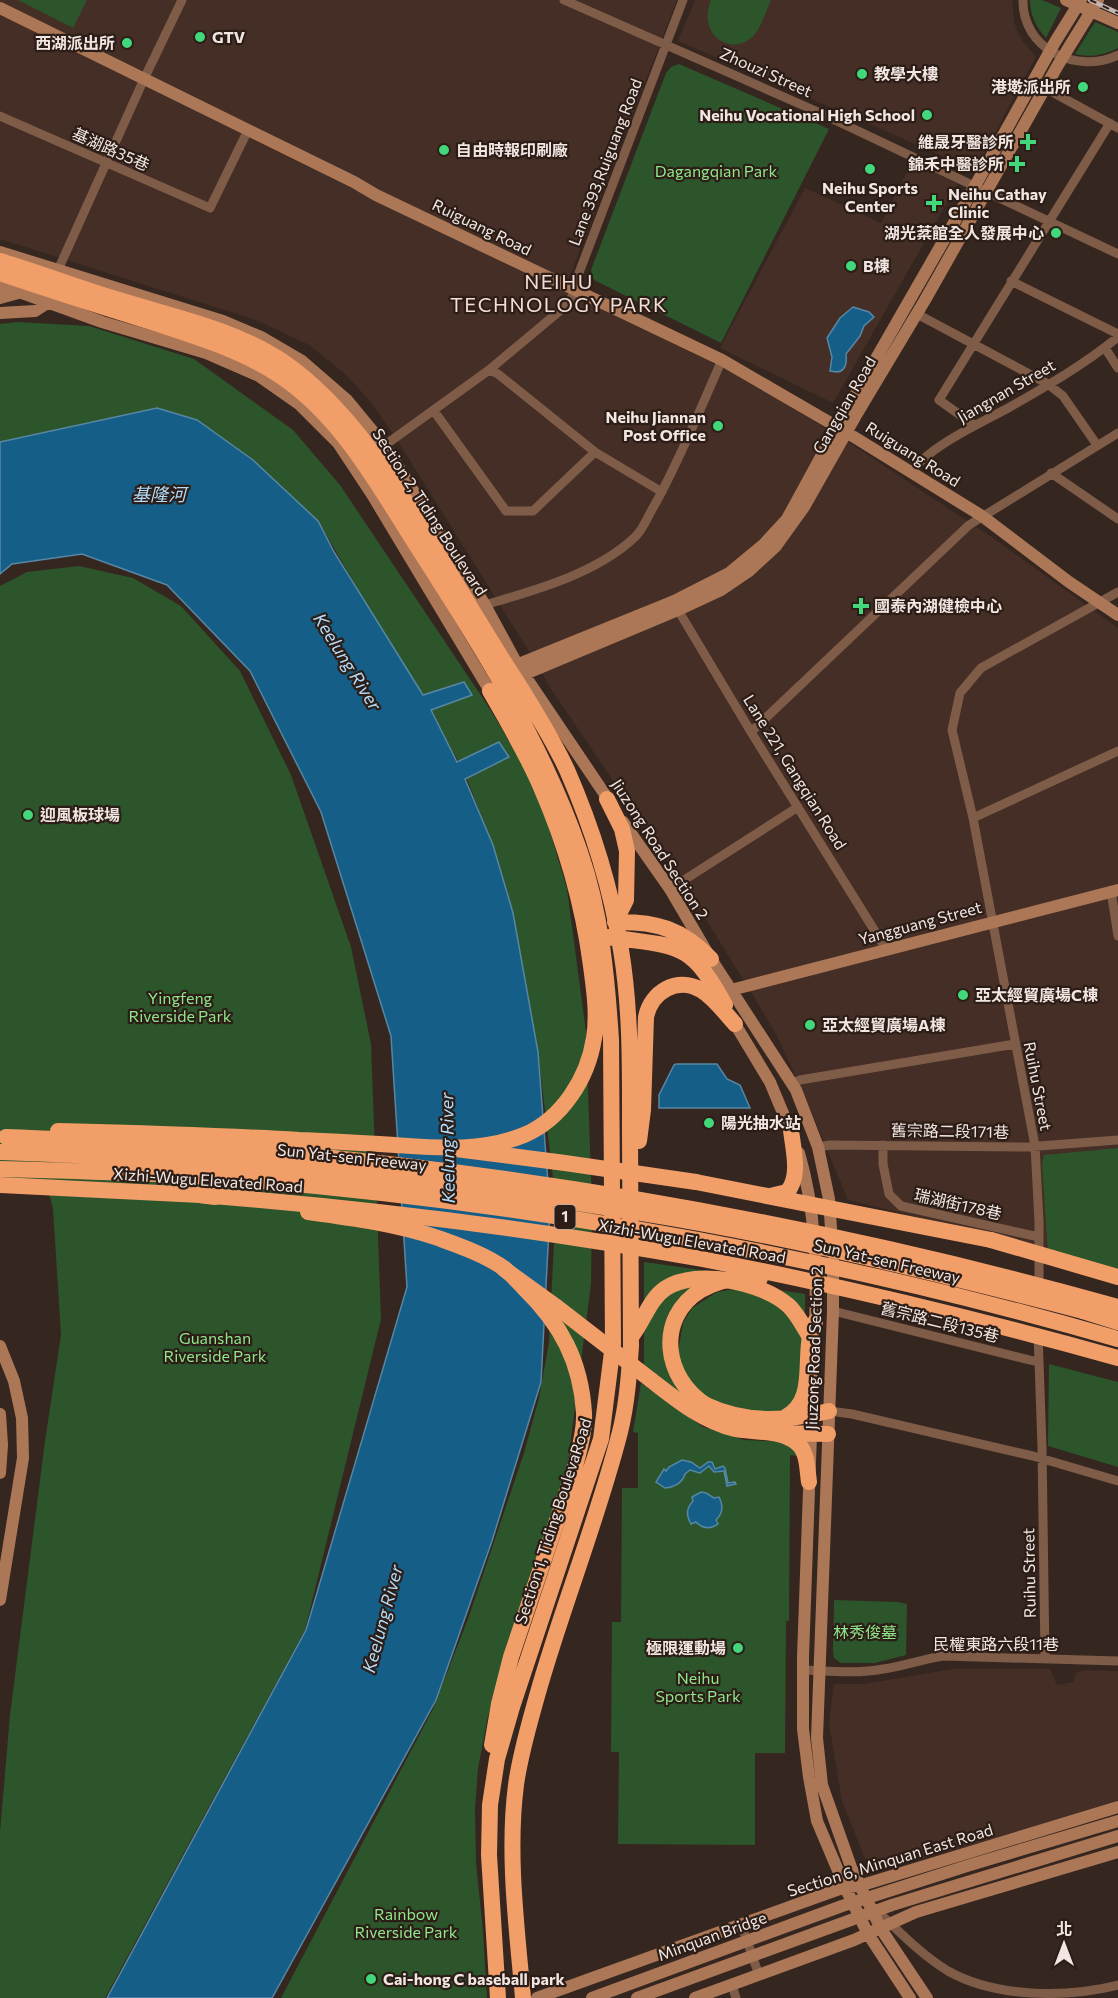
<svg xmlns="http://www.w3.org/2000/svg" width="1118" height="1998" viewBox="0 0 1118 1998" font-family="Commissioner,'Noto Sans TC',sans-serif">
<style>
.built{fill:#442e25}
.green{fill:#2c552b}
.water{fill:#155e88;stroke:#5787a3;stroke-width:1.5}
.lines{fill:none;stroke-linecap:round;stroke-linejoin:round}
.street{stroke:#7e5c47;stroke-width:9}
.secondary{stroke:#ac7756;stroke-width:12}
.highway{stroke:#f19e69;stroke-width:16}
.rail-casing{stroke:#c4b7b2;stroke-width:4.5}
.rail{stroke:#2c1d17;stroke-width:2;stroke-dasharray:7;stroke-linecap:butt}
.secondary-bridge{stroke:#ac7756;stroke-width:12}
.highway-bridge{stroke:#f19e69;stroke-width:16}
.poi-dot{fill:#43d77b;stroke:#2c1d17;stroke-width:2}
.labels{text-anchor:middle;stroke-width:4.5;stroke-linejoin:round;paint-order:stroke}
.shield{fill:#2c1d17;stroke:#b6aaa4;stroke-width:1.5}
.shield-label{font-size:15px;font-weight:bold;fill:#f1e6e1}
.poi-label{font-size:16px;font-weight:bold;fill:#f1e6e1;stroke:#2c1d17;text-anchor:start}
.street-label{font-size:16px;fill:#f1e6e1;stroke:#2c1d17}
.park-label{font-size:16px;fill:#8fe78b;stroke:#2c1d17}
.water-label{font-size:18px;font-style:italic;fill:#b2dbfa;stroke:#2c1d17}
.quarter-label{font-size:20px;letter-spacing:1.5px;fill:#f3ddd5;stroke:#2c1d17}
</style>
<rect width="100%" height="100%" fill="#362620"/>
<path class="built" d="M0 0H677L566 286 587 302 740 376 853 445 993 538 1118 628V1272L1032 1245 848 1200 806 1099 776 1034 754 997 690 894 551 689 540 669 397 440 371 402 345 374 309 345 256 320 0 239Z
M695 0H1012L1014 21 1017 31 1022 40 1036 57 975 170 678 41Z
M912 162 958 183 833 403 720 348 805 188 881 223Z
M953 1669H1050L1057 1685 1073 1682 1076 1673 1085 1670 1118 1671V1800L1005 1836 878 1871H870L842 1801 829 1723 834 1684H864Z"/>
<path class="green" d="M18 0H87L73 28Z
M711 0H771C766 11 762 25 755 34 734 59 696 36 711 0Z
M1030 0H1042L1061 8 1046 38C1036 27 1030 15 1030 0Z
M1095 22 1118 32V48C1104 55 1091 58 1075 54Z
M679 64 829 129 721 343 594 280 591 270 666 73 671 67Z
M17 322 89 326 194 359 293 430 340 485 490 709 526 770 546 818 567 889 586 1032 592 1206 591 1284 565 1484 488 1716 478 1768 475 1809 476 1863 483 1931 487 1998H281L433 1709 468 1619 524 1453 539 1398 549 1342 556 1203 538 1052 513 913 493 845 463 769 318 521 0 443V324Z
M79 566 133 578 181 606 240 671 291 775 351 947 371 1044 381 1319 305 1630 105 1998H0V1832L10 1715 45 1441 61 1335 53 1209 48 1189 0 1178V586L27 572Z
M1118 1148V1272L1048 1253 1042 1164 1044 1155Z
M644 1262 737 1275 699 1293 673 1329 687 1405 644 1370Z
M753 1286 805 1294V1381L796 1413 736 1415 688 1387 678 1352 683 1323 692 1308 717 1292Z
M1049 1364 1118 1382V1467L1048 1446Z
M641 1383 703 1427 744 1440 788 1442 797 1456 790 1455 789 1621H786L785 1753H755V1845L618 1844 619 1752H611L612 1622H621L622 1488H638V1433L633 1432Z
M834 1600 898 1602 907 1604 906 1655 875 1663H841L834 1658 833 1651Z"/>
<path class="water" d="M853 307 869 312 874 317 864 326 860 336 846 354C847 362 846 371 837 372L830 371 832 357 827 338 840 318Z
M157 408 197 420 253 460 318 521 334 552 423 695 464 682 472 695 431 710 457 762 499 742 509 757 465 779 493 845 513 913 538 1052 550 1209 541 1382 492 1541 436 1700 272 1998H107L306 1630 407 1287 391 1036 321 812 250 671 167 585 82 554 12 564 0 574V442Z
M676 1064H717L727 1079 740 1085 750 1108H659V1095L674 1065Z
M682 1460 691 1462 700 1468 708 1462H712L715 1469 723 1466 725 1468 728 1483 735 1482 736 1484 727 1486 724 1471 714 1472 709 1466 700 1473 690 1470 685 1474C682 1484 674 1487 665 1488L656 1482 664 1469 666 1471 669 1467Z
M701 1492 706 1493 714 1498 719 1497C724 1506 723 1513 716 1520L718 1524C710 1530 703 1529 696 1522L691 1524C686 1515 686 1509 693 1501L692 1497Z"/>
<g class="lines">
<path class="street" d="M564 0 818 112 1118 254
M1023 0C1022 49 1077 75 1118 55
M1045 88 1118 128
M0 116 210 208 248 130
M58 270 144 79 182 0
M1011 281 1118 334
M917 314 1048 384 1063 396 1097 445
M1105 348 1118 368
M489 370 498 374 595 452 662 492
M434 411 506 511H533L595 452
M974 425 939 400 1110 123
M381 448 489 370 568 304 575 291 577 278 683 0
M911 473C927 447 983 422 1010 407 1047 386 1085 364 1118 337
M1051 473 1118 519
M485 605C535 590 596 574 635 537 643 530 648 516 654 506 680 460 700 409 722 360
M678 610 751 732 886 949
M751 732 969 525 1118 433
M973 818 1118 751
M670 889 798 807
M1111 891 1118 936
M792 1083 800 1080 1015 1044
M883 1145V1164L889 1194 901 1206 1039 1237
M818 1147 830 1145 1026 1147 1118 1140
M1039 1290V1222L1035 1146 973 818 952 730 960 693 981 668 1118 592
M833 1311 1038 1362
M1038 1333 1042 1447 1045 1658
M829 1411 852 1414 1033 1456 1118 1481
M803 1670C830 1671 857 1674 883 1669 904 1666 923 1659 943 1656L1118 1661
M874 1908C898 1930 920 1954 948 1971 996 1998 1066 1998 1118 1985
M741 1924 759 1975
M732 1985 736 1998"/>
<path class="secondary" d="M1066 0 1118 23
M0 8 354 182 376 195 722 360 846 432 982 516 1069 582 1118 615
M0 252 223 321 261 337 302 361 347 400 385 446 485 605 517 664 612 805
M0 285 102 322 206 353 259 376 299 404 338 443 373 496 490 691 497 688
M0 298 22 292
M0 313 35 311 49 302 53 301
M511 667 674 601 729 573 764 544 787 519 846 411 975 186 1055 42 1081 0
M518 677 678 610 721 590 749 571 776 546 804 507 855 417 925 300 1058 65 1098 0
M623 822 670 889 711 959 796 1090 818 1147 829 1199 832 1243
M731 990 1118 890
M735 1024 770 1082 793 1137
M799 1153C816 1211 817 1269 815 1329
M833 1261V1311L817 1738 822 1785 851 1867 881 1929 927 1998
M0 1346 14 1381 22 1418 23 1458 0 1600
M813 1379 803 1657V1729L809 1777 817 1821 845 1887 868 1934 910 1998
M0 1414 2 1445 0 1473
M537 1998 845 1887 859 1886 1118 1807
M695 1998 854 1940 916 1912 1118 1852"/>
<path class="highway" d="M0 261C40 273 79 288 119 300 173 317 234 329 282 361 356 412 403 497 449 572 471 608 492 644 515 679 534 709 552 738 567 770 592 827 611 888 621 950 631 1010 630 1070 630 1130 631 1202 630 1274 631 1346 629 1375 627 1404 620 1432 597 1522 562 1607 537 1696 529 1725 520 1755 516 1785 507 1854 517 1929 523 1998
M0 273C47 289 94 304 142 319 188 334 238 348 279 375 340 415 377 483 415 543 478 641 542 741 580 852 601 912 607 977 611 1040L613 1344 601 1439 512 1707 497 1759 490 1805 489 1855 498 1998
M607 799 622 829 627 851 626 900 615 922C656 921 682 929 711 959
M609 937C677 947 690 940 725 1005
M58 1131C138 1133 218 1135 299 1140 331 1141 363 1143 395 1145 438 1148 482 1152 524 1135 562 1119 588 1078 594 1038 598 1014 594 989 591 966 583 904 565 842 540 785 526 753 508 722 490 691
M639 1141 643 1110 646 1017C651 992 677 976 701 990 714 998 725 1013 735 1024
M696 1182 991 1240
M0 1185 200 1195 215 1197
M770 1196 787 1192C801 1177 793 1149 791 1130
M308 1212C352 1218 397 1224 438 1238 460 1246 486 1255 505 1269 512 1275 518 1282 524 1288 561 1324 581 1362 584 1413 585 1432 579 1450 575 1467L511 1657 499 1704 492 1745
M1083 1311 1118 1322
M631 1337C644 1321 649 1299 666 1288 698 1268 762 1282 789 1306 798 1315 803 1326 810 1337
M651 1380C677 1400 702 1421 735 1429 755 1433 781 1429 797 1443 808 1452 807 1469 809 1482
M706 1405C746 1424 787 1421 829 1411
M784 1418C821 1399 799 1352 815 1322
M782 1433 828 1434"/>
<defs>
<path id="rail" d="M1090 0 1118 13"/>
</defs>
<use href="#rail" class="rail-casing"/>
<use href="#rail" class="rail"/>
<path class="secondary-bridge" d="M592 1998 842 1906 970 1865 1118 1821
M637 1998 892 1905 1118 1836"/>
<path class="highway-bridge" d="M6 1137C102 1141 198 1144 294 1154 574 1181 847 1231 1118 1307
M456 1149 565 1163 696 1182
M0 1152C215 1159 429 1178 642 1213 791 1237 937 1273 1083 1311
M0 1169C80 1171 160 1173 239 1179 537 1204 831 1256 1118 1339
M200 1195C368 1208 536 1229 702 1259 843 1286 981 1320 1118 1358
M991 1240 1118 1277
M504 1269 558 1308 651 1380
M706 1405C664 1379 655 1318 701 1290 719 1280 739 1277 760 1278"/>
</g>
<g class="poi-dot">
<circle cx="200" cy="37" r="6"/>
<circle cx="127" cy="43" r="6"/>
<circle cx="862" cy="74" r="6"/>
<circle cx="1083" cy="87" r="6"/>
<circle cx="927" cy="115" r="6"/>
<path d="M1025 133h6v6h6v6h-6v6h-6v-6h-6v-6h6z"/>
<circle cx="444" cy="150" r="6"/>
<path d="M1014 155h6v6h6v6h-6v6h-6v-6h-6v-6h6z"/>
<circle cx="870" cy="169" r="6"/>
<path d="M931 194h6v6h6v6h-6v6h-6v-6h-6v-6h6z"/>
<circle cx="1056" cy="233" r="6"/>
<circle cx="851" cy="266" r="6"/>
<circle cx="718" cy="426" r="6"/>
<path d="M858 597h6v6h6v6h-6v6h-6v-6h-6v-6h6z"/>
<circle cx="28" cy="815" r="6"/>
<circle cx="963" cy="995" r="6"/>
<circle cx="810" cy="1025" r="6"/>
<circle cx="709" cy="1123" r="6"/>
<circle cx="738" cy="1648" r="6"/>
<circle cx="371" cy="1979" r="6"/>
</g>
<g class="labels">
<rect class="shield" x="554.5" y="1205" width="21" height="24" rx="4.5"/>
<g class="shield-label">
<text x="565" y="1222">1</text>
</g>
<g class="poi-label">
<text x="212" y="43">GTV</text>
<text x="115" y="49" text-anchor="end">西湖派出所</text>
<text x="874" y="80">教學大樓</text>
<text x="1071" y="93" text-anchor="end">港墘派出所</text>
<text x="915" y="121" text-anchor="end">Neihu Vocational High School</text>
<text x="1014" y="148" text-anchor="end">維晟牙醫診所</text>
<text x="456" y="156">自由時報印刷廠</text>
<text x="1004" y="170" text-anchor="end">錦禾中醫診所</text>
<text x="870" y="194" text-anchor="middle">Neihu Sports<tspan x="870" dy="18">Center</tspan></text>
<text x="948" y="200">Neihu Cathay<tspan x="948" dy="18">Clinic</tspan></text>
<text x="1044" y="239" text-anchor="end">湖光棻館全人發展中心</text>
<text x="863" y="272">B棟</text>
<text x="706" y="423" text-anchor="end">Neihu Jiannan<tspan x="706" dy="18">Post Office</tspan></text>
<text x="874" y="612">國泰內湖健檢中心</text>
<text x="40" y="821">迎風板球場</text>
<text x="975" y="1001">亞太經貿廣場C棟</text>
<text x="822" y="1031">亞太經貿廣場A棟</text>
<text x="721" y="1129">陽光抽水站</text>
<text x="726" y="1654" text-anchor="end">極限運動場</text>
<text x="383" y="1985">Cai-hong C baseball park</text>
</g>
<g class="street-label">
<text transform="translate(766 72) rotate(24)" y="6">Zhouzi Street</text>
<text transform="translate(111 149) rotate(24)" y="6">基湖路35巷</text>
<text transform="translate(605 162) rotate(-69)" y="6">Lane 393,Ruiguang Road</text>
<text transform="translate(482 227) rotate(26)" y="6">Ruiguang Road</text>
<text transform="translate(1006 391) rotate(-30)" y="6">Jiangnan Street</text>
<text transform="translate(844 405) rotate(-60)" y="6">Gangqian Road</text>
<text transform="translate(913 454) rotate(32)" y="6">Ruiguang Road</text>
<text transform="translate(430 512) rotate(57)" y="6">Section 2, Tiding Boulevard</text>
<text transform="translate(795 772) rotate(58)" y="6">Lane 221, Gangqian Road</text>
<text transform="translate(660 849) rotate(57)" y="6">Jiuzong Road Section 2</text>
<text transform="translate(920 923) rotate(-15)" y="6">Yangguang Street</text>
<text transform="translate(1038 1086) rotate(79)" y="6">Ruihu Street</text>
<text transform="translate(950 1131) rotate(1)" y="6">舊宗路二段171巷</text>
<text transform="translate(352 1157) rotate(6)" y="6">Sun Yat-sen Freeway</text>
<text transform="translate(208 1180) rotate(4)" y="6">Xizhi-Wugu Elevated Road</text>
<text transform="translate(958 1204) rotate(13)" y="6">瑞湖街178巷</text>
<text transform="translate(692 1241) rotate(10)" y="6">Xizhi-Wugu Elevated Road</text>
<text transform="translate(887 1261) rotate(13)" y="6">Sun Yat-sen Freeway</text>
<text transform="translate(940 1322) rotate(14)" y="6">舊宗路二段135巷</text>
<text transform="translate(814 1348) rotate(-88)" y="6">Jiuzong Road Section 2</text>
<text transform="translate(553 1521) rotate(-72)" y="6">Section 1, Tiding BoulevaRoad</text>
<text transform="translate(1029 1573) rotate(-91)" y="6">Ruihu Street</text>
<text x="996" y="1650">民權東路六段11巷</text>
<text transform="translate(890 1860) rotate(-17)" y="6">Section 6, Minquan East Road</text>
<text transform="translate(712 1936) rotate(-20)" y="6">Minquan Bridge</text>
</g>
<g class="park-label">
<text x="716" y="177">Dagangqian Park</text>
<text x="180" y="1004">Yingfeng<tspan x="180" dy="18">Riverside Park</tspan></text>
<text x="215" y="1344">Guanshan<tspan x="215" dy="18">Riverside Park</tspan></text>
<text x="865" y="1638">林秀俊墓</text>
<text x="698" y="1684">Neihu<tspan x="698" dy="18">Sports Park</tspan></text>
<text x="406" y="1920">Rainbow<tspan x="406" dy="18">Riverside Park</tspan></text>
</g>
<g class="water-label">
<text x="159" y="501">基隆河</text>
<text transform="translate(347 662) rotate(58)" y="6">Keelung River</text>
<text transform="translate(448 1148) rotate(-91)" y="6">Keelung River</text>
<text transform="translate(383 1619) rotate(-75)" y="6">Keelung River</text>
</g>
<g class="quarter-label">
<text x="559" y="289">NEIHU<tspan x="559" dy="23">TECHNOLOGY PARK</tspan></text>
</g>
</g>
<g transform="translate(1064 1944)" stroke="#2c1d17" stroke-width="4.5" paint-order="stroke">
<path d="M0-4.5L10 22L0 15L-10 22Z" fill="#f1e6e1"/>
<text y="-9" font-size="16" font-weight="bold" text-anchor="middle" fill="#f1e6e1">北</text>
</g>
</svg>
